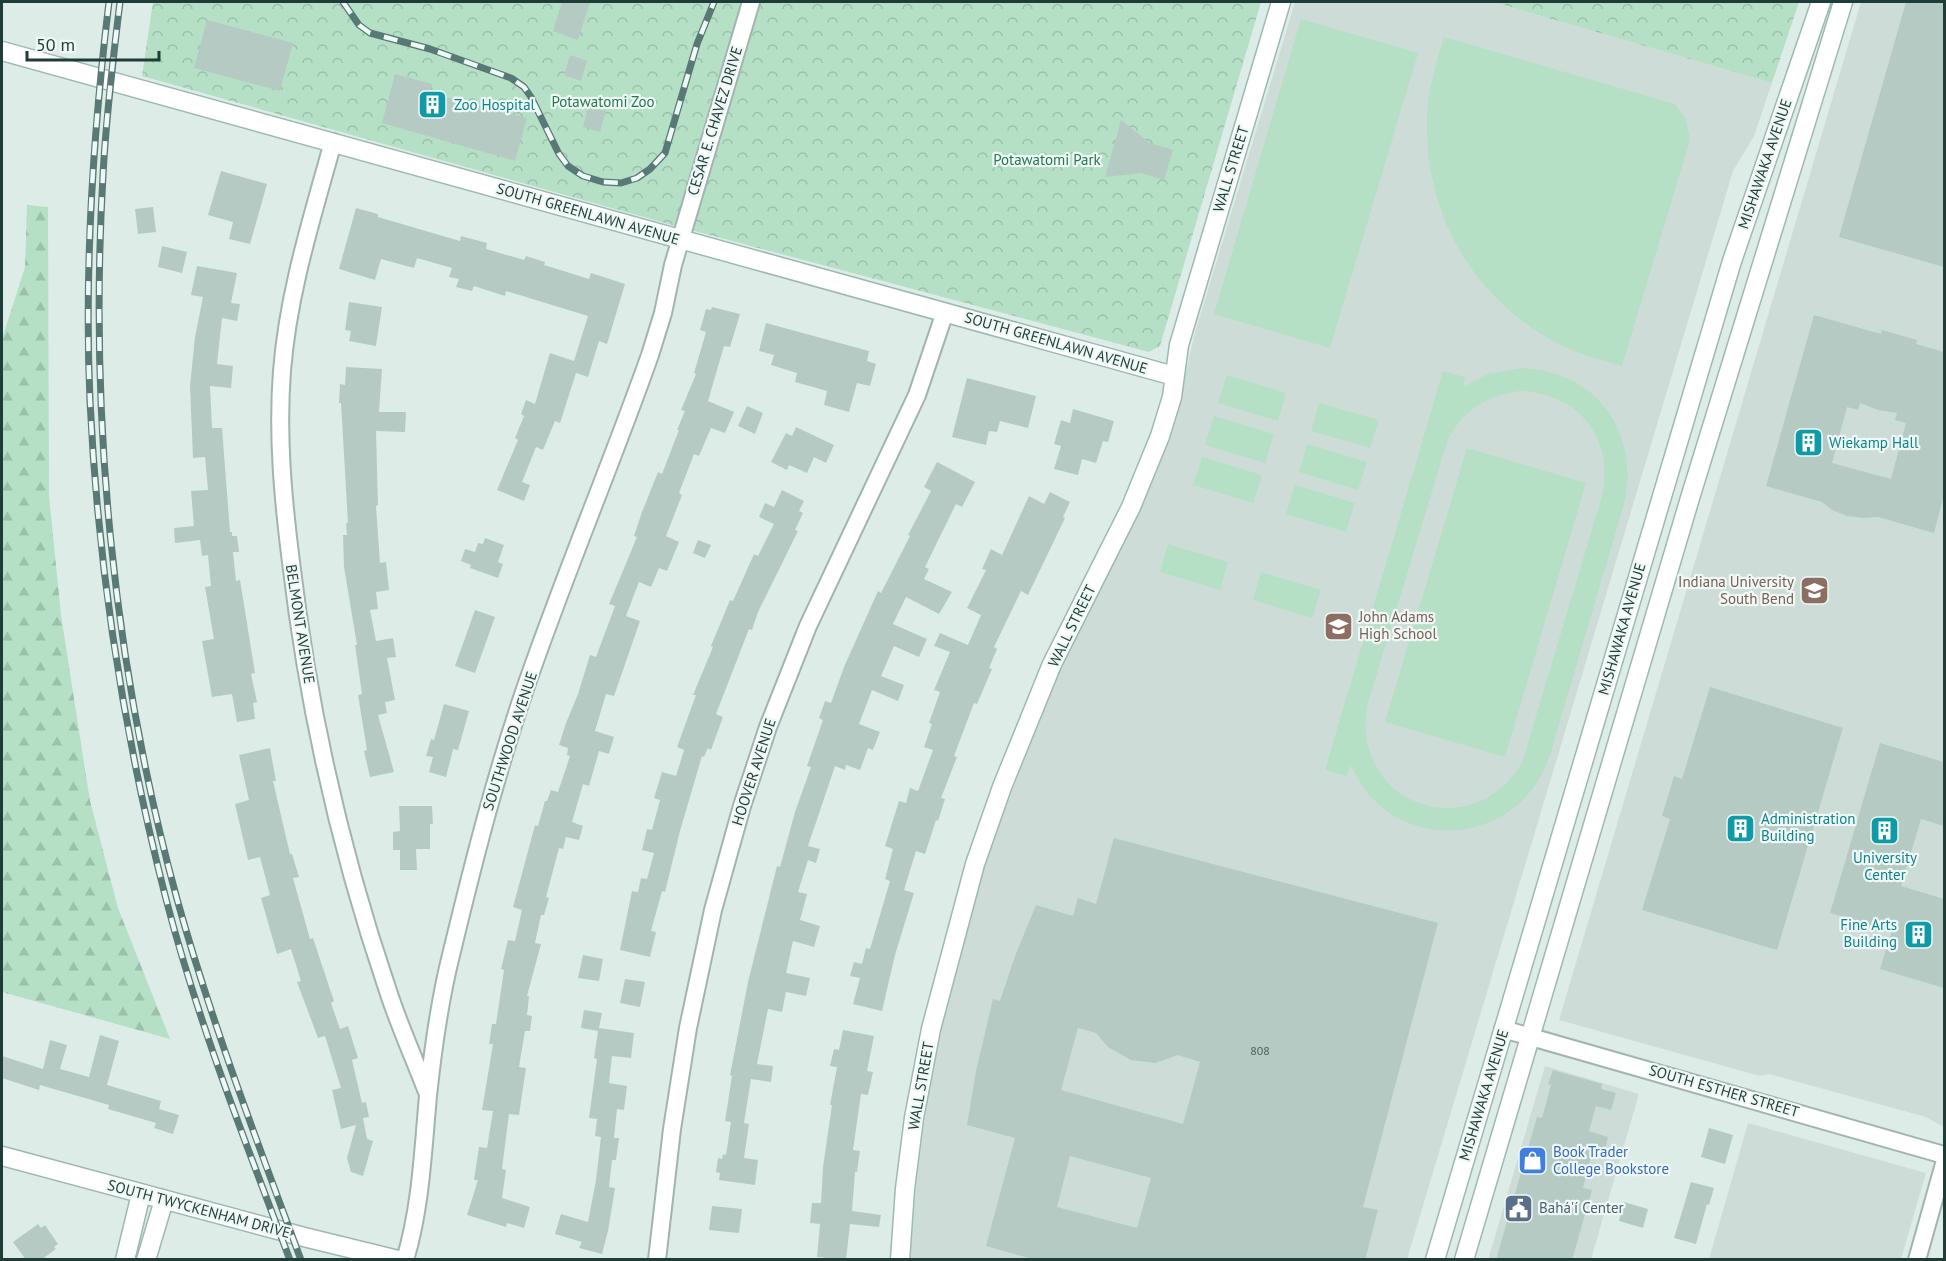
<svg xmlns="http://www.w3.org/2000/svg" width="1946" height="1261" viewBox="0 0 1946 1261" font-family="'PT Sans',sans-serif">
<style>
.built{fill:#cddcd7}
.forest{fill:url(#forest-firs)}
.park{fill:url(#park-crowns)}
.pitch{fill:#b5e0c6;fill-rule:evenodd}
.building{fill:#b6cac4;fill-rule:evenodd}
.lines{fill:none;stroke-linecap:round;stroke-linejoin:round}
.street-casing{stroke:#a1b4b0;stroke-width:20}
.secondary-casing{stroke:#9cb9b2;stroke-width:21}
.street{stroke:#fff;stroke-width:16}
.secondary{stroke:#fff;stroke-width:18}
.rail-casing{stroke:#587975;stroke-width:7}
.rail{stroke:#eff8f5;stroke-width:4.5;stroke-dasharray:14;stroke-linecap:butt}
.labels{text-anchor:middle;stroke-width:4.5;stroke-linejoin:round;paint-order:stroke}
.number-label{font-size:12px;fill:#44605c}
.park-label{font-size:15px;fill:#247850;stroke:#eff8f5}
.culture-label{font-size:15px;fill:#0d838f;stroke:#eff8f5;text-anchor:start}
.street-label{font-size:15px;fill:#1e3d39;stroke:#eff8f5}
.education-label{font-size:15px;fill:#785e54;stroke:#eff8f5;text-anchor:end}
.shop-label{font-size:15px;fill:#366cbe;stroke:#eff8f5;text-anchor:start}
.service-label{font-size:15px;fill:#4e5e75;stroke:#eff8f5;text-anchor:start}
</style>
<defs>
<pattern id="forest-firs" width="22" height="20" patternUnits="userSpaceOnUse" patternTransform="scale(1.5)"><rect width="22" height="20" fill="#b5e0c6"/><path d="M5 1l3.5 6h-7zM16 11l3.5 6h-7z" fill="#9bc1ab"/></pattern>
<pattern id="park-crowns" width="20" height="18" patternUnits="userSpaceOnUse" patternTransform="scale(1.5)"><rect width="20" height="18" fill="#b5e0c6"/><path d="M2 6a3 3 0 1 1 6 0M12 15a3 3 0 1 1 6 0" fill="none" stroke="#9bc1ab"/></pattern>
</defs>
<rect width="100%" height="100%" fill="#deece8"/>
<path class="built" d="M1295 2H1493L1772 83 1754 136 1733 171 1407 1259 910 1260 909 1252 919 1160 926 1110 941 1031 954 973 992 841 1064 660 1143 502 1165 448 1179 403 1194 336Z
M1861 2H1944V1127L1926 1117 1769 1074 1760 1076 1559 1020Z
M1545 1066 1639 1094 1591 1259 1488 1260Z
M1748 1123 1926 1173 1901 1259H1709Z"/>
<path class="forest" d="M27 205 48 207 49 496 61 615 90 801 118 908 170 1039 2 992V339L25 267Z"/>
<path class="park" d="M153 2H1261L1160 346 1149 352 672 225 142 76Z
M1493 2H1799L1772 83Z"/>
<path class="pitch" d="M1301 19 1418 53 1330 348 1214 314Z
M1444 37 1675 104 1686 119 1690 140 1622 366C1601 360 1580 355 1561 345 1474 301 1424 215 1427 117 1428 90 1436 63 1444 37Z
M1521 368C1597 371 1640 431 1624 504L1550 755C1545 767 1541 778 1533 788 1495 840 1417 845 1373 799 1363 789 1357 777 1350 765L1347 776 1325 770 1443 371 1465 377 1463 387 1488 374ZM1520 391C1579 393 1615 439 1602 496L1522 763C1470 849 1347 802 1368 703L1448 439C1464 410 1487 395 1520 391Z
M1227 375 1286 393 1278 421 1218 403Z
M1319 403 1379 420 1370 448 1311 431Z
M1214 416 1274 434 1265 463 1205 445Z
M1307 444 1367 462 1358 490 1299 472Z
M1467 448 1586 483 1505 757 1385 722Z
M1202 457 1262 475 1253 503 1193 485Z
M1295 485 1355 503 1346 532 1286 514Z
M1168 544 1228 562 1220 590 1160 572Z
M1261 572 1321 590 1312 618 1253 600Z"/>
<path class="building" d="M562 2H590L578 40 553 31Z
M1906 2H1944V267L1839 237Z
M207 20 293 43 280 91 194 68Z
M570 55 587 61 581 81 564 75Z
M395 74 432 84 430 93 527 118 515 161 382 123Z
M588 107 606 111 600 132 583 127Z
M1121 120 1150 143 1173 150 1164 180 1141 173 1105 177Z
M221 171 267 184 250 244 229 239 233 222 208 215Z
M153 207 156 232 138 234 135 209Z
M356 208 378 214V217L460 241 461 236 487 243 486 249 524 260 526 256 545 262 544 265 589 279 591 273 625 284 607 344 599 341 588 377 576 373 560 423 555 421 543 450 536 447 522 482 530 485 524 501 497 490 518 440 515 438 524 416 521 414 526 400 535 404 550 353 574 361 588 316 506 291 505 296 474 286 472 291 456 287 459 279 449 277 452 268 417 258 414 268 381 259 375 280 339 269Z
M162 246 187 252 182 273 158 267Z
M197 266 237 273 231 303 240 304 237 321 222 318 217 364 233 366 231 388 210 386 212 428H222L230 532H232V536H237L239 552H233L236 581 240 580 255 673 251 674 257 702 253 703 255 719 237 722 232 694 212 697 202 641 214 639 205 587 211 586 208 555 202 556 200 540 175 543 174 528 194 526 191 491 208 490 205 457 193 458 190 386 195 337 203 297 191 295Z
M349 302 382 307 376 346 349 341 351 331 345 330Z
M712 307 740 314 730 347 724 346 708 401 734 412 725 433 711 428 699 456 694 454 679 493 682 495 666 536 679 542 667 571 659 568 651 587 639 582 626 616 640 621 614 696 606 694 595 731 614 737 609 754 599 751 589 786 583 784 572 822 583 826 579 840 566 837 563 849 559 848 546 897 549 898 544 915H541L535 943 541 944 527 996H529L527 1015 532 1016 530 1031H525L519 1067 526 1068 519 1115 509 1114 502 1169 506 1170 502 1198 530 1207 524 1228 507 1223 506 1227 467 1215 478 1180H474L479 1147 487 1148 493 1111 482 1110 493 1044H489L492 1024H496L504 970 501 969 508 940 515 941 522 910 513 907 535 825 538 826 545 801H547L551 790 558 792 570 756 567 755 568 748 559 745 566 723 578 694 590 655 596 657 615 606 609 604 637 537 634 536 642 512 658 472 662 474 679 430H677L685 411 681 410 696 374 694 373 706 332 700 330 706 309 711 310Z
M1814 315 1881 334 1882 330 1917 340 1916 344 1944 352V495L1934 533 1878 517 1864 518 1847 516 1832 510 1822 502 1766 486ZM1860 403 1878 410 1897 413 1895 420 1906 423 1891 479 1832 463 1847 407 1858 410Z
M766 323 869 351 867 361 876 364 870 386 857 383 849 412 824 405 827 391 795 382 797 373 771 365 774 355 759 351Z
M346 367 382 369 379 412H406L405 432 376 431 378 505 376 506 380 563 386 562 389 590 376 592 378 609 370 610 376 641 393 638 396 657 387 658 395 700 385 702 387 713 378 715 394 772 370 777 364 751 367 750 358 695 362 694 355 645H357L344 567 343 535H347L346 523H348L341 403H339L340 384 345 385Z
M967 378 1036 396 1028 428 1000 421 997 432 989 431 986 445 952 437Z
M747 406 763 413 755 434 738 426Z
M1073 409 1114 421 1108 442 1103 441 1096 463 1082 459 1078 475 1054 469 1061 446 1054 444 1061 420 1070 423Z
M796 427 834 445 826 463 814 457 807 473 789 465 787 470 771 462 786 433 792 436Z
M937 462 975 482 962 507 956 504 925 567 929 569 924 579 952 592 939 614 906 597 893 624 927 639 919 657 894 646 881 676 904 685 898 701 872 690 859 724 880 732 873 750 868 748 860 770 846 765 845 770 835 766 808 846 820 849 816 863 808 860 798 892 807 894 800 920 820 926 814 947 793 941 786 973 810 978 806 996 786 992 782 1012 768 1009 757 1064 773 1066 771 1082 751 1079 744 1123 749 1124 744 1158 758 1160 755 1185 719 1180 720 1173 716 1172 718 1158 722 1159 723 1154 726 1155 731 1122 725 1121 732 1076 730 1075 748 982 777 866 780 867 795 812 811 767 807 766 823 720 819 718 825 701 831 703 844 667 878 591 881 593 910 536 908 535 931 491 924 487Z
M782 490 804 501 799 511 803 513 795 530 798 531 758 612 752 630 749 629 716 714 723 717 711 750 708 748 704 757 702 756 680 831 665 892 662 891 651 931 656 932 650 957 620 950 632 891 638 892 641 878 647 879 654 853 642 850 647 829 652 830 660 800 654 798 662 772 676 776 684 750 677 747 696 695H693L713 647 711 646 730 600 733 601 754 554 758 556 774 524 759 517 765 503 774 507Z
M1050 492 1070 502 1063 517 1065 518 1028 595 1021 591 994 647 997 649 989 668 992 669 977 704 974 703 954 756 957 757 941 798 945 799 938 821 936 820 925 854 916 851 904 890 914 893 895 955 882 1011 853 1004 860 978 850 976 854 962 862 964 866 948 870 949 890 881 885 879 893 849 885 846 899 801 906 803 910 788 918 791 933 750 924 747 932 724 929 723 940 692 934 690 950 652 934 646 940 633 968 645 981 615 967 608 986 570 982 569 991 549 1002 555 1029 496 1044 504Z
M485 538 504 545 498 562 503 564 498 578 470 568 471 565 461 561 465 549 475 552 478 543 483 544Z
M698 540 711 545 705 558 693 553Z
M475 610 495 617 475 673 455 666Z
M1710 687 1843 728 1777 950 1642 910 1670 819 1662 816 1674 776 1682 779Z
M444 704 469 711 458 750 453 749 446 777 429 772 433 757 426 756 431 739 434 740Z
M1880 743 1944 762V826L1921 819 1901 886 1944 899V988L1880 969 1892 931 1830 913Z
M270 748 276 781H273L290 854H292L299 877 293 878 310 939 313 938 334 1001 331 1003 340 1029 348 1026 358 1058 352 1060 362 1103 366 1102 369 1117 363 1118 367 1139 373 1141 363 1176 351 1172 347 1158 356 1125 341 1129 332 1090 341 1088 325 1036 318 1038 297 982 301 981 291 949 277 954 261 898 270 895 260 857 248 860 235 804 249 800 239 755Z
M399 806H432L433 824H430V849H416L417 870H400V850H393V832L400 831Z
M1114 838 1438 923 1363 1207 1378 1210 1365 1260H1036L986 1246 1015 1138 967 1125 976 1071 993 999 1000 1001 1015 956 1036 905 1073 916 1078 898 1096 904ZM1078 1028 1096 1033 1108 1047 1131 1060 1155 1063 1178 1055 1200 1062 1183 1124 1061 1090ZM1070 1156 1151 1178 1137 1228 1057 1207Z
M583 955 603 959 599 981 578 978Z
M625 979 645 982 640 1007 620 1003Z
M584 1010 602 1013 599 1028 634 1033 631 1058 612 1056 609 1083 627 1086 624 1110 617 1109 614 1138H619L616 1160H612L609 1187 615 1188 608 1231 602 1254 579 1248 582 1242 555 1234 561 1214 588 1222 596 1180 601 1137 595 1136 597 1119 589 1118 597 1059 594 1058 598 1031 581 1028Z
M843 1030 874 1036 867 1071 873 1072 868 1095 861 1094 853 1150 860 1151 857 1172H855L852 1211 881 1215 879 1227 850 1224 846 1260 817 1257 820 1224 810 1223 812 1203H821L823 1167 832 1105H830L837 1067 830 1066 834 1049 839 1050Z
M100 1035 119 1041 107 1085 161 1101 159 1109 179 1115 173 1134 154 1128 156 1123 108 1109 109 1105 40 1085 39 1090 2 1078V1056L43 1069 50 1040 67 1045 60 1069 89 1077Z
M1553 1070 1602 1084 1601 1089 1616 1093 1611 1110 1596 1106 1589 1131 1608 1137 1604 1153 1593 1150 1583 1188 1592 1190 1572 1260H1496L1537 1117 1542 1118 1551 1085 1548 1084Z
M1709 1128 1733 1135 1725 1164 1701 1157Z
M1691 1182 1714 1188 1709 1205 1707 1204 1696 1244 1674 1238Z
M1624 1202 1648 1209 1643 1228 1619 1221Z
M712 1206 742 1209 739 1233 709 1230Z
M38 1224 41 1228 45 1225 58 1244 54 1247 56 1249 41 1260H26L13 1242Z"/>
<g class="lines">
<defs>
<path id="street" d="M333 142C312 218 288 293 282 371 277 435 283 499 291 562 308 707 341 853 388 991 399 1025 414 1058 427 1092
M1503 1029 1944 1155
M405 1260C421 1207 423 1150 428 1096 433 1048 440 998 452 951 473 864 495 777 524 692 563 578 610 468 650 355L663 313 673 265 751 2
M657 1260 672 1129 688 1028 713 910 742 806 768 727 808 626 917 395 945 312
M1917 1260 1944 1164"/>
<path id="secondary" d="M2 51 1174 376
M2 1156 304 1237 398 1260
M125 1260 141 1194
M146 1260 164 1200
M900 1260 905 1189 914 1118 931 1029 975 864 1002 787 1052 664 1131 507 1160 436 1172 397 1179 345 1281 2
M1435 1260 1732 261 1821 2
M1464 1260 1690 498 1843 2"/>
</defs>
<use href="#street" class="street-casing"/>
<use href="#secondary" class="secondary-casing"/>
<use href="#street" class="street"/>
<use href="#secondary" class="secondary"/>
<defs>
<path id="rail" d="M109 2C93 134 84 268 90 401 98 569 124 736 166 899 198 1022 245 1141 290 1260
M120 2C113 59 106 117 103 175 89 416 113 666 177 899 211 1021 257 1141 301 1260
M343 2 359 25 370 33 430 49 511 78 524 87 531 97 559 154 568 166 583 176 603 182 621 183 637 178 650 169 665 153 697 44 714 2"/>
</defs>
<use href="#rail" class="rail-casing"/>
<use href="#rail" class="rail"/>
</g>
<defs>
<symbol id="building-square" viewBox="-11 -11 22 22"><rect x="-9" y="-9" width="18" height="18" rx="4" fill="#0f9aa8" stroke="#eff8f5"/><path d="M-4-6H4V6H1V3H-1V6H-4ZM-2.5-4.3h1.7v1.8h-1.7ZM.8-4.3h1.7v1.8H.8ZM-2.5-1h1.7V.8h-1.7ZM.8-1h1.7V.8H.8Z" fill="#fff"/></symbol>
<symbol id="university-square" viewBox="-11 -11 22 22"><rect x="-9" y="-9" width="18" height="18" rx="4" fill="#8d6e63" stroke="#eff8f5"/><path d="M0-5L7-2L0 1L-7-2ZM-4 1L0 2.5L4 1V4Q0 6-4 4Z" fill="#fff"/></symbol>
<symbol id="school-square" viewBox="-11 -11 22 22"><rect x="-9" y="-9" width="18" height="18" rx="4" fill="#8d6e63" stroke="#eff8f5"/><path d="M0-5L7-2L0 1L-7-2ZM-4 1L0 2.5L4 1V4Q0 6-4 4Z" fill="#fff"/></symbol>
<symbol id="shop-square" viewBox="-11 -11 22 22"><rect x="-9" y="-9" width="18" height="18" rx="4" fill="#3f7fe0" stroke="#eff8f5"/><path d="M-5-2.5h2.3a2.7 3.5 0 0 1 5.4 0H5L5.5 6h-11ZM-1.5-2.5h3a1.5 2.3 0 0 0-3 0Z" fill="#fff"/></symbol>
<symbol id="civic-square" viewBox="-11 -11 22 22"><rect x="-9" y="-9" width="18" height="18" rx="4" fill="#5c6f8a" stroke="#eff8f5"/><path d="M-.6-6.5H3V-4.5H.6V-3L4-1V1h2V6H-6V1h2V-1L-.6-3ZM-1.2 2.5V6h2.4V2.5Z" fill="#fff"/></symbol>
</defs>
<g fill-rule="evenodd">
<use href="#building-square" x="416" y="88" width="33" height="33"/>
<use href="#building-square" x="1792" y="426" width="33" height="33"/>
<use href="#university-square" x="1798" y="574" width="33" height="33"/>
<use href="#school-square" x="1322" y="610" width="33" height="33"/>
<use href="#building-square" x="1724" y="812" width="33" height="33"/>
<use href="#building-square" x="1868" y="814" width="33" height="33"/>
<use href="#building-square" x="1902" y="918" width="33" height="33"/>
<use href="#shop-square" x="1516" y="1144" width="33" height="33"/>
<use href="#civic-square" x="1502" y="1192" width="33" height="33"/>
</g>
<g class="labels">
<g class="number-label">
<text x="1260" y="1055">808</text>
</g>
<g class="park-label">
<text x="603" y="107">Potawatomi Zoo</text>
<text x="1047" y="165">Potawatomi Park</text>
</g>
<g class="culture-label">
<text x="454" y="110">Zoo Hospital</text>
<text x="1829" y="448">Wiekamp Hall</text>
<text x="1761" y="824">Administration<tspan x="1761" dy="17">Building</tspan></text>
<text x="1885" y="863" text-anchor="middle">University<tspan x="1885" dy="17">Center</tspan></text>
<text x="1897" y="930" text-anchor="end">Fine Arts<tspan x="1897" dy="17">Building</tspan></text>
</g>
<g class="street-label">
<text transform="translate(715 121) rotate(-73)" y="5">CESAR E. CHAVEZ DRIVE</text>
<text transform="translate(1765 164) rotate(-71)" y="5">MISHAWAKA AVENUE</text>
<text transform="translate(1231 169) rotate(-73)" y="5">WALL STREET</text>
<text transform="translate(588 214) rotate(16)" y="5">SOUTH GREENLAWN AVENUE</text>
<text transform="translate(1056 343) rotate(16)" y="5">SOUTH GREENLAWN AVENUE</text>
<text transform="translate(300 624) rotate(81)" y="5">BELMONT AVENUE</text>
<text transform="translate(1072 626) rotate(-64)" y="5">WALL STREET</text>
<text transform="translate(1622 629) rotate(-74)" y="5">MISHAWAKA AVENUE</text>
<text transform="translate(510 741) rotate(-72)" y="5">SOUTHWOOD AVENUE</text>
<text transform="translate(754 772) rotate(-72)" y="5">HOOVER AVENUE</text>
<text transform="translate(921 1086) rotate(-80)" y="5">WALL STREET</text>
<text transform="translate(1724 1091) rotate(16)" y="5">SOUTH ESTHER STREET</text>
<text transform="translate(1484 1095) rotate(-73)" y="5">MISHAWAKA AVENUE</text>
<text transform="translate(199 1209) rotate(15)" y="5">SOUTH TWYCKENHAM DRIVE</text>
</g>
<g class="education-label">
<text x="1794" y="587">Indiana University<tspan x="1794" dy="17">South Bend</tspan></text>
<text x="1359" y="622" text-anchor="start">John Adams<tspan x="1359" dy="17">High School</tspan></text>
</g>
<g class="shop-label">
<text x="1553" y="1157">Book Trader<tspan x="1553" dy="17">College Bookstore</tspan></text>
</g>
<g class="service-label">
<text x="1539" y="1213">Bahá'í Center</text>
</g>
</g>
<rect width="1946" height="1261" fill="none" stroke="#1e3d39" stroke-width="6"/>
<path d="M27 51v9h132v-9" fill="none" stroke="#1e3d39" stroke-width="3"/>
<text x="36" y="51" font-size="18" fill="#1e3d39" stroke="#eff8f5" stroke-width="4.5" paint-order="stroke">50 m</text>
</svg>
